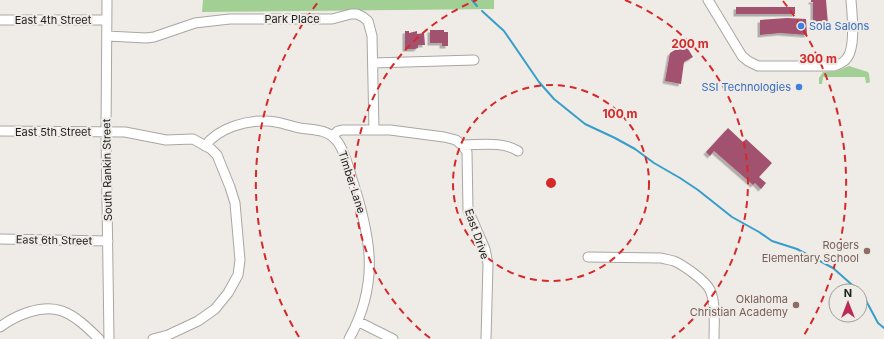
<svg xmlns="http://www.w3.org/2000/svg" width="884" height="339" viewBox="0 0 884 339" font-family="Inter,sans-serif">
<style>
.green{fill:#a2cf94}
.lines{fill:none;stroke-linecap:round;stroke-linejoin:round}
.stream{stroke:#379ec9;stroke-width:2}
.building{fill:#a2516e;filter:url(#shadow)}
.minor-casing{stroke:#a9a6a3;stroke-width:11}
.minor{stroke:#fff;stroke-width:9}
.ring{fill:none;stroke:#d62828;stroke-width:2;stroke-dasharray:7 5}
.shop-dot{fill:#3f7fe0;stroke:#efece8;stroke-width:1.5}
.education-dot{fill:#8d6e63;stroke:#efece8;stroke-width:1.5}
.labels{text-anchor:middle;stroke-width:4;stroke-linejoin:round;paint-order:stroke}
.street-label{font-size:11px;fill:#232221;stroke:#efece8}
.shop-label{font-size:11px;fill:#366cbe;stroke:#efece8;text-anchor:start}
.education-label{font-size:11px;fill:#785e54;stroke:#efece8;text-anchor:end}
.centre{fill:#d62828;stroke:#efece8;stroke-width:2}
.ring-label{font-size:12px;text-anchor:middle;font-weight:bold;fill:#d62828;stroke:#efece8;stroke-width:4;stroke-linejoin:round;paint-order:stroke}
</style>
<defs>
<filter id="shadow"><feDropShadow dx="-2.5" dy="2.5" stdDeviation="0" flood-color="#0004"/></filter>
</defs>
<rect width="100%" height="100%" fill="#efece8"/>
<path class="green" d="M203 0H494V9L202 12Z
M849 66 868 72 869 74 870 82 868 83H866L865 77H823L822 84H819V78L823 72 837 71Z"/>
<g class="lines">
<path class="stream" d="M472 0 477 6
M482 11 504 31 539 82 554 99 585 124 615 138 635 149 654 163 680 178 698 190 732 217 759 232 772 241 797 249 833 268 859 291
M860 292 863 295 878 323 884 328"/>
</g>
<path class="building" d="M811 0H826L828 24 813 23V2H811Z
M736 7H795V14H736Z
M787 18 806 19 807 35 780 33 760 35V20Z
M430 30H444V32H448V46H442V43H430Z
M405 31H409V33L417 31V34L424 33 425 45H418V48L415 49H405Z
M685 44 693 57 684 62 681 84 665 81 670 53Z
M728 128 743 142 746 139 772 163 759 177 766 183 761 189 755 183 753 185 714 151 710 156 706 152Z"/>
<g class="lines">
<defs>
<path id="minor" d="M107 0 106 132 109 339
M708 0 742 56 748 61 758 66H834C839 64 844 63 847 58 856 47 852 14 851 0
M0 20H107
M107 36 146 38 154 37 195 23 212 21 230 19H332L351 14H357L363 17 368 21 372 36 374 130
M373 63 474 60
M0 131 125 132 166 140 193 139 211 149 217 155 230 187 235 203 240 260 238 275 228 293 215 309 198 321 168 335 153 339
M332 136 338 131 342 130H390L444 137 456 140 462 145 467 152 468 210 485 249 488 264 486 339
M462 145C481 145 502 141 518 151
M205 146C218 128 246 120 267 121 278 121 289 126 300 128 313 130 327 129 336 140 343 147 349 168 352 179 371 237 380 283 349 339
M0 239 108 241
M588 257 661 258C665 259 670 260 674 261 683 265 705 280 710 290 716 302 714 325 714 339
M359 322 393 339
M0 327C16 315 42 304 62 311 76 316 89 329 99 339"/>
</defs>
<use href="#minor" class="minor-casing"/>
<use href="#minor" class="minor"/>
</g>
<g class="ring">
<circle cx="551" cy="183" r="98"/>
<path d="M430 338A197 197 0 0 1 477 0M625 0A197 197 0 0 1 672 338"/>
<path d="M299 337A295 295 0 0 1 319 1M783 1A295 295 0 0 1 803 337"/>
</g>
<g class="shop-dot">
<circle cx="801" cy="26" r="4"/>
<circle cx="799" cy="87" r="4"/>
</g>
<g class="education-dot">
<circle cx="867" cy="251" r="4"/>
<circle cx="796" cy="305" r="4"/>
</g>
<g class="labels">
<g class="street-label">
<text x="292" y="23">Park Place</text>
<text x="53" y="24">East 4th Street</text>
<text x="53" y="136">East 5th Street</text>
<text transform="translate(107 170) rotate(-91)" y="4">South Rankin Street</text>
<text transform="translate(352 182) rotate(72)" y="4">Timber Lane</text>
<text transform="translate(477 234) rotate(71)" y="4">East Drive</text>
<text transform="translate(54 240) rotate(1)" y="4">East 6th Street</text>
</g>
<g class="shop-label">
<text x="809" y="30">Sola Salons</text>
<text x="791" y="91" text-anchor="end">SSI Technologies</text>
</g>
<g class="education-label">
<text x="859" y="249">Rogers<tspan x="859" dy="13">Elementary School</tspan></text>
<text x="788" y="303">Oklahoma<tspan x="788" dy="13">Christian Academy</tspan></text>
</g>
</g>
<circle cx="551" cy="183" r="6" class="centre"/>
<g class="ring-label">
<text x="690" y="48">200 m</text>
<text x="818" y="63">300 m</text>
<text x="620" y="118">100 m</text>
</g>
<g transform="translate(848 303)"><circle r="19" fill="#efece8" stroke="#9d9b98"/>
<path d="M0-3L7 15L0 10L-7 15Z" fill="#bb2a50"/>
<text y="-6" font-size="11" font-weight="bold" text-anchor="middle" fill="#232221">N</text>
</g>
</svg>
